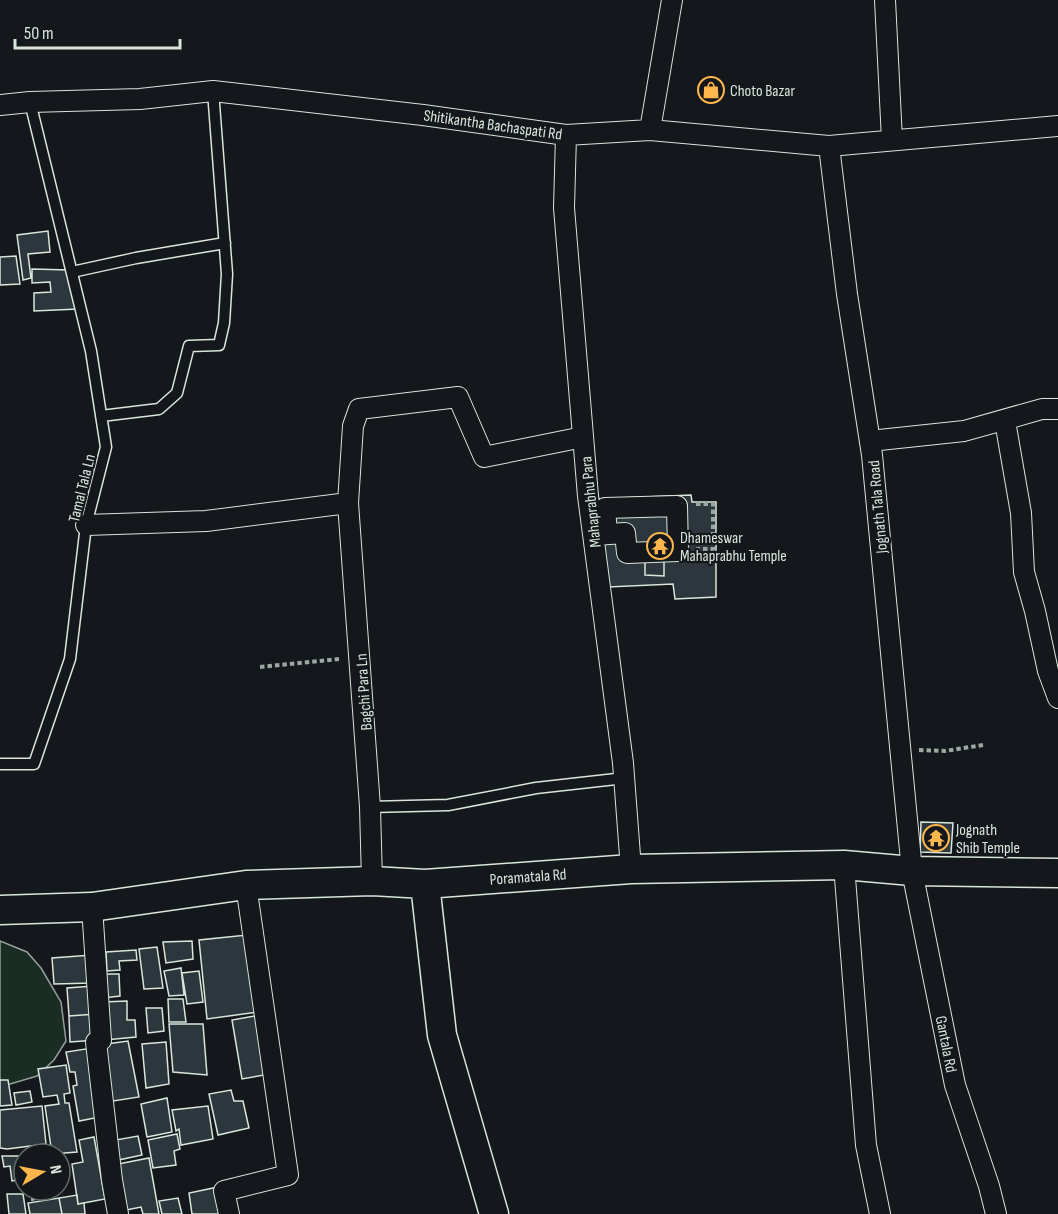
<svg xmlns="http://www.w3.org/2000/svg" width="1058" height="1214" viewBox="0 0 1058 1214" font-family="'Sofia Sans Condensed',sans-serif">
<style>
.green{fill:#1a2d24;stroke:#939e99;stroke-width:1.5}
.building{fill:#2c363c;stroke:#d8e6dc;stroke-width:1.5}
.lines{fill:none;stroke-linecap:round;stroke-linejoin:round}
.lane-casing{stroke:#d8e6dc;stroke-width:13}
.street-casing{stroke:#d8e6dc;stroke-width:22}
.secondary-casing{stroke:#d8e6dc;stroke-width:31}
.path{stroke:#9da8a2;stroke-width:4;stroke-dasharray:4.5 3;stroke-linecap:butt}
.lane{stroke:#14181c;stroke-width:10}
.street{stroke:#14181c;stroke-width:20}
.secondary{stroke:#14181c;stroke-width:28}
.labels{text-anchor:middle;stroke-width:4.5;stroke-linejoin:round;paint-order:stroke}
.poi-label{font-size:16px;fill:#d8e6dc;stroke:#14181c;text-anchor:start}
.street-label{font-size:16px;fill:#d8e6dc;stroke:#14181c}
</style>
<rect width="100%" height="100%" fill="#14181c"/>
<path class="green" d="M0 941 27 952 41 968 61 1002 66 1041 54 1060 37 1076 10 1084 0 1085Z"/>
<path class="building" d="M48 231 50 252 28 254 31 278 23 280 17 235Z
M16 256 20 284 0 285V257Z
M32 269 69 270 78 309 34 311V293L51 292 50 282 32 283Z
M691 495 692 502H716V597L675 599 673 584 608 587 598 499Z
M645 555H664V576L645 575Z
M921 822 953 823 951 853 920 852Z
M247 935 258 1012 207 1019 199 940Z
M192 941 193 959 166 963 163 942Z
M157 947 163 988 144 989 139 949Z
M136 950 137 960 119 961 120 970 107 971 106 952Z
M92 955V983L54 984 52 958Z
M181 968 184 995 169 996 164 971Z
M199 971 203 1002 187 1004 182 973Z
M102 974H119L120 996 103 998Z
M93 986 96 1014 69 1016 67 988Z
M168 999H183L186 1022H169Z
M127 1001V1020H135L136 1037 105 1040 102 1002Z
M146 1008H162L164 1031 148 1033Z
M96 1014 97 1040 70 1042 69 1016Z
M260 1015 270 1074 242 1079 232 1020Z
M169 1024H203L207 1075 173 1072Z
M128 1041 139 1097 107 1102 99 1045Z
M166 1042 169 1084 146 1088 142 1044Z
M92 1048 100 1117 79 1121 73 1086 77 1085 75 1072H70L66 1052Z
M66 1065 70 1093 64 1094 65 1103H69L77 1152 52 1154 45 1106 59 1104 57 1095 43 1097 38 1069Z
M0 1080H8L12 1105 0 1106Z
M231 1090 234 1101H243L249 1128 218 1135 209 1094Z
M30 1091 32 1102 16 1105 14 1093Z
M167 1098 172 1132 147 1137 141 1104Z
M42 1106 46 1144 7 1149 0 1148V1110Z
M208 1106 213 1139 181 1145 179 1129 176 1131 172 1110Z
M177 1134 180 1149 174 1151 176 1165 153 1168 148 1140Z
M138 1136 142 1155 114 1161 110 1141Z
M94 1137 105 1199 78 1204 72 1164 83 1162 79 1140Z
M2 1156H23L24 1179 12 1181 10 1166 4 1167Z
M149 1158 159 1214H143L141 1207 121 1211 113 1165Z
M218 1187 223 1214H192L189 1193Z
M31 1190H53L54 1195 32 1200Z
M7 1194H23L26 1214H9Z
M77 1195 78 1204 84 1203 85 1214H62L59 1198Z
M59 1198 62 1214H30L28 1203Z
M178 1198 182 1214H162L159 1201Z"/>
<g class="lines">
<defs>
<path id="lane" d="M72 272 136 258 225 243
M101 416 159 409 177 393 189 346 219 345 224 323 227 274 213 91
M0 764H34L70 659 86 525 106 447 91 351 30 102
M370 807 448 805 536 788 625 778"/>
<path id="street" d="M885 0 892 140
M0 105 30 102 140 99 213 91 423 115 566 135 650 130 829 146 1058 126
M650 130 672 0
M566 135 564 208 588 496 623 763 631 869
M829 146 847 294 872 455 912 871 955 1085 989 1186 996 1214
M1005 421 1021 513 1024 572 1035 611 1048 671 1058 698
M870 441 964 431 1042 409H1058
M86 525 206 521 348 503
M594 535 625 533 627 553 678 551 677 506 605 508 607 534
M844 865 866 1145 880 1214
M372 881 370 807 348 503 353 426 359 409 458 397 484 457 583 437
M92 907 101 1040 96 1042 112 1180 118 1214
M229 1214 224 1191 288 1175 246 885"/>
<path id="secondary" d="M425 884 442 1035 494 1214
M0 910 92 907 246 885 372 881 425 884 631 869 844 865 912 871 1058 873"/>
</defs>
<use href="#lane" class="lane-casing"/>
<use href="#street" class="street-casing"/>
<use href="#secondary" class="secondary-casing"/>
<path class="path" d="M696 504H713V549H696
M260 667 339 659
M919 750 945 751 983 745"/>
<use href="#lane" class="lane"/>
<use href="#street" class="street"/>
<use href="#secondary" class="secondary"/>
</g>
<defs>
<symbol id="shop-ring" viewBox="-11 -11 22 22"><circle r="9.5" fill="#14181c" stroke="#ffb74d" stroke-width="1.5"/><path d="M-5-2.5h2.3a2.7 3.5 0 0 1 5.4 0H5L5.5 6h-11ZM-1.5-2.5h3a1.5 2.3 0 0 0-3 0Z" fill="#ffb74d"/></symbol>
<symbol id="temple-ring" viewBox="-11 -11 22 22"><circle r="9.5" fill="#14181c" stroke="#ffb74d" stroke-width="1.5"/><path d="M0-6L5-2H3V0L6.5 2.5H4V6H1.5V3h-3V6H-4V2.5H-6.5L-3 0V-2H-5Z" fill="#ffb74d"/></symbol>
</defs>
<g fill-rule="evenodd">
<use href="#shop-ring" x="696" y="75" width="30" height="30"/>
<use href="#temple-ring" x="645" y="531" width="30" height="30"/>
<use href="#temple-ring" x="921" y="823" width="30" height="30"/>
</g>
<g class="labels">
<g class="poi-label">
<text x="730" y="96">Choto Bazar</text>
<text x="680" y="543">Dhameswar<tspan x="680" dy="18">Mahaprabhu Temple</tspan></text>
<text x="956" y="835">Jognath<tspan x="956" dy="18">Shib Temple</tspan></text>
</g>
<g class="street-label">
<text transform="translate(493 124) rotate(8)" y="6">Shitikantha Bachaspati Rd</text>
<text transform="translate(81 488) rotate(-76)" y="6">Tamal Tala Ln</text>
<text transform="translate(590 502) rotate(-96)" y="6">Mahaprabhu Para</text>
<text transform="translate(877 507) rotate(-95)" y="6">Jognath Tala Road</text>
<text transform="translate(363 692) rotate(-94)" y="6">Bagchi Para Ln</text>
<text transform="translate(528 876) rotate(-4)" y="6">Poramatala Rd</text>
<text transform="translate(947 1044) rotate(79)" y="6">Gantala Rd</text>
</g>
</g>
<g transform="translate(42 1172) rotate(80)"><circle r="28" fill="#14181c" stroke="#626a69" stroke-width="1.5"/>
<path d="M0-4.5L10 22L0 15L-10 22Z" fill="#ffb74d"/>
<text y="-9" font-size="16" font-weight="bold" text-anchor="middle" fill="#d8e6dc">N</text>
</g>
<path d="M15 39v9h165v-9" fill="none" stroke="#d8e6dc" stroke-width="3"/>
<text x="24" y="39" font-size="18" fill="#d8e6dc" stroke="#14181c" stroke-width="4.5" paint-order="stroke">50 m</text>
</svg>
